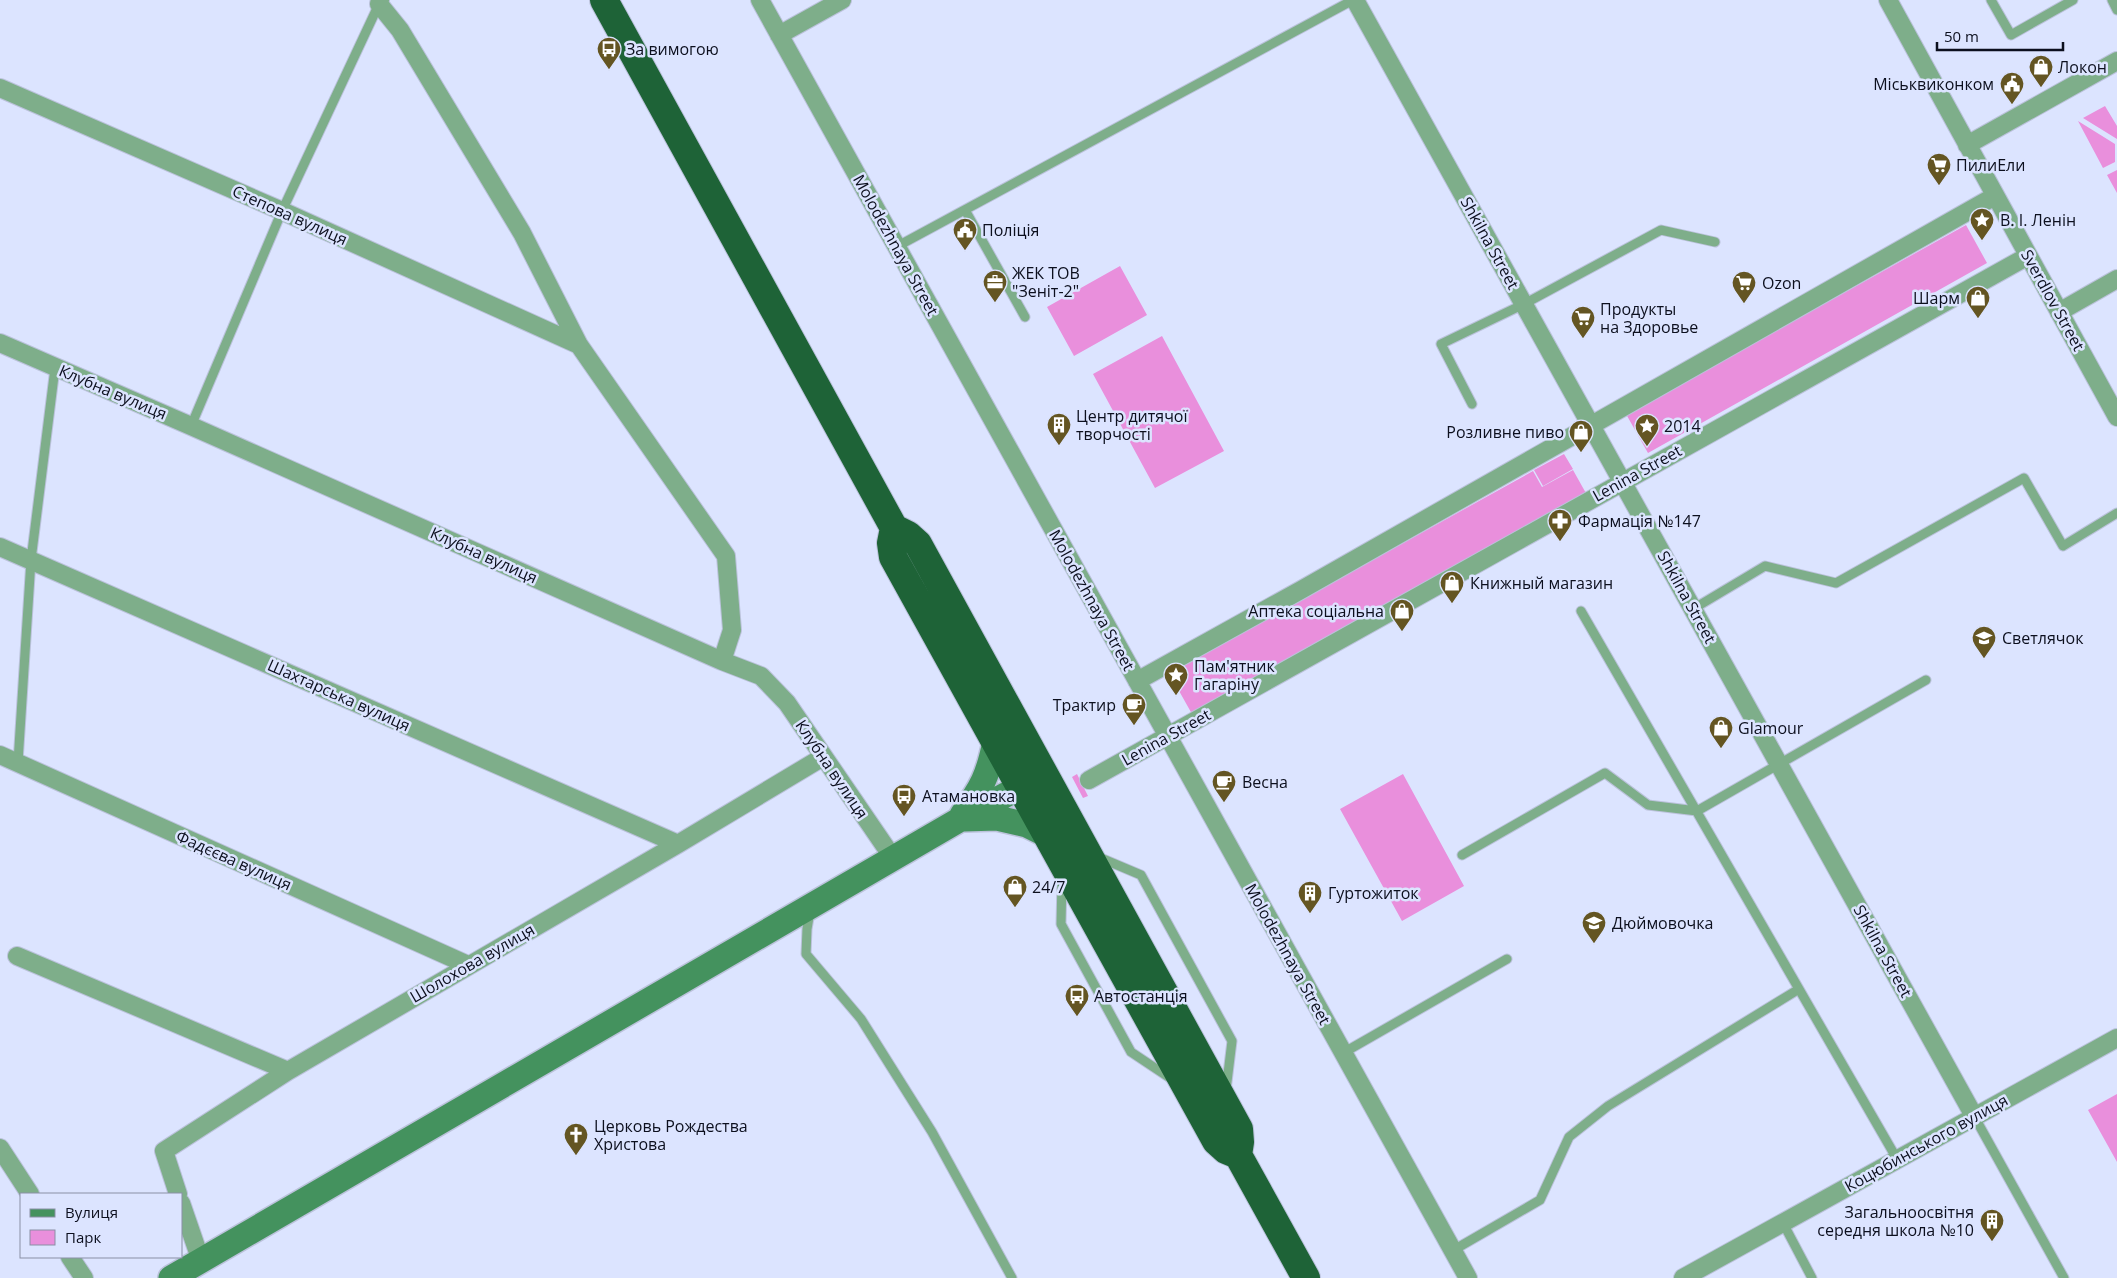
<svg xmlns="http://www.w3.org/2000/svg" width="2117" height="1278" viewBox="0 0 2117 1278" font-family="'Open Sans',sans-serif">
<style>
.green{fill:#e98fdc}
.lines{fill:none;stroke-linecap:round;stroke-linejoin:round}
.lane-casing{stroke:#bbc2db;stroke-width:11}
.street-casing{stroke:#bbc2db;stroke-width:20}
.secondary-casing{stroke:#bbc2db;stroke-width:28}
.highway-casing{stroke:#bbc2db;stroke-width:30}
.lane{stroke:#7eae8a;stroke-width:9}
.street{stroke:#7eae8a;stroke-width:18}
.secondary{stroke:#44925e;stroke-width:25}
.highway{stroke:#1e6337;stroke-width:28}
.labels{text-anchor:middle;stroke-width:5;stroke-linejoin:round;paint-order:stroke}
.poi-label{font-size:16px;fill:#0c0f1e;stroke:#dce4ff;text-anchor:start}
.street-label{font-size:16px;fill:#0c0f1e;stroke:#dce4ff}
</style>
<rect width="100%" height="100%" fill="#dce4ff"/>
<path class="green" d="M2105 106 2117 126V139L2083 118Z
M2078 121 2115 144V162L2103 168Z
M2117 170V193L2107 175Z
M1966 225 1987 263 1648 453 1626 414Z
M1120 266 1147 315 1074 356 1047 307Z
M1162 336 1224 451 1155 488 1093 374Z
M1564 454 1573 469 1543 486 1534 470Z
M1573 470 1587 495 1192 714 1169 673 1533 471 1542 487Z
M1077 774 1088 796 1083 798 1072 777Z
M1403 774 1464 886 1402 921 1340 809Z
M2117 1094V1162L2088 1110Z"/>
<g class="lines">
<defs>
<path id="lane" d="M1991 0 2011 35 2073 0
M2112 0 2117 10
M965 210 1025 317
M896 247 1353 0
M1472 404 1441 344 1524 304 1661 230 1715 242
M191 426 282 211 379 4
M1693 609 1765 566 1836 583 2024 478 2063 546 2117 513
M1581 611 1897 1159
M18 762 31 560 55 368
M1462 855 1605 773 1648 805 1697 811 1926 680
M1096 856 1141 875 1232 1041 1226 1090
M1062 881 1061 924 1131 1052 1173 1080
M810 912 807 929 806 954 861 1019 932 1132 1012 1278
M1343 1053 1507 959
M1974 1116 2064 1278
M1783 1223 1812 1278
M1452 1251 1540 1200 1569 1137 1608 1106 1799 989"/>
<path id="street" d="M380 0 379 4 400 30 522 233 579 345 726 556 732 630 722 661
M760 0 1468 1278
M1355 0 1974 1116
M1888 0 2117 417
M779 35 842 0
M0 88 282 211 579 345
M1967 145 2117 61
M2059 312 2117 279
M0 343 191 426 722 661 761 676 787 703 893 858
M0 547 678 844
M1137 681 1301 590 1995 196
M0 755 468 965
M1089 780 2028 256
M17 956 288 1071
M0 1148 30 1194
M178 1194 164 1151 288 1071 678 844 823 757
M181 1203 201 1261
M70 1257 84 1278
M1683 1278 2117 1038"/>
<path id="secondary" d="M962 815C982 787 988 776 995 742
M964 819 997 818 1027 825 1047 835
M171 1278 959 820 1037 778"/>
<path id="highway" d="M604 0 894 528 908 535 918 544 1239 1129 1240 1142 1238 1155
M894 528 891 543 893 557 1216 1141 1226 1150 1238 1155 1306 1278"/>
</defs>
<use href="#lane" class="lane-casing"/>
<use href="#street" class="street-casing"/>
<use href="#secondary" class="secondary-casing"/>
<use href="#highway" class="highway-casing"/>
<use href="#lane" class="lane"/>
<use href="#street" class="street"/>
<use href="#secondary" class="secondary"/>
<use href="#highway" class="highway"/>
</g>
<defs>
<symbol id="bus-pin" viewBox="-11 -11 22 30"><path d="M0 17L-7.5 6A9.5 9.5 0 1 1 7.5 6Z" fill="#645522" stroke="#dce4ff"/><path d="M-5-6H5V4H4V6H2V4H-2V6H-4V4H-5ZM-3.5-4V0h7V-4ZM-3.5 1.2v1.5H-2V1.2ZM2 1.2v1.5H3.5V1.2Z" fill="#fff"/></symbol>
<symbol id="shop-pin" viewBox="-11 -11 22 30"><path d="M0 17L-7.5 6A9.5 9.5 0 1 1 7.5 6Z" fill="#645522" stroke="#dce4ff"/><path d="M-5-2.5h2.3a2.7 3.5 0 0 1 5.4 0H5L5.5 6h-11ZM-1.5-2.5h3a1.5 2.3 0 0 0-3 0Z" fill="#fff"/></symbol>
<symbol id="civic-pin" viewBox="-11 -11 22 30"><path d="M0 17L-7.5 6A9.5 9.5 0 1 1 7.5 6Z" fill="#645522" stroke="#dce4ff"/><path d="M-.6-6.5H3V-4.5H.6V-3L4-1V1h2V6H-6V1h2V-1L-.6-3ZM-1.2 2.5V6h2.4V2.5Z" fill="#fff"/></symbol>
<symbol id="supermarket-pin" viewBox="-11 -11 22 30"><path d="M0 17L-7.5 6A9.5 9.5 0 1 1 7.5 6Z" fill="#645522" stroke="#dce4ff"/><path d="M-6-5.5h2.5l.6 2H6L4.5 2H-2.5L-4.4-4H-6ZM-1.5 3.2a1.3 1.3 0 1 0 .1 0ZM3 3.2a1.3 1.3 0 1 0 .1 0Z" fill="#fff"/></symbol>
<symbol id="sight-pin" viewBox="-11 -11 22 30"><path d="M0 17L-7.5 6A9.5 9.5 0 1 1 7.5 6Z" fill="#645522" stroke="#dce4ff"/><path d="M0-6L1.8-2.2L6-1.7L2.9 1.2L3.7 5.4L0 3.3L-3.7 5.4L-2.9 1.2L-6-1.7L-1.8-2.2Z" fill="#fff"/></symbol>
<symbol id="office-pin" viewBox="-11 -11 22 30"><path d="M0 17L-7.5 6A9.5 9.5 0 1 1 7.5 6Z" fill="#645522" stroke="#dce4ff"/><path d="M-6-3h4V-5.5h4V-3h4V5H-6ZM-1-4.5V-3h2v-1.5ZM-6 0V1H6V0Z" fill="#fff"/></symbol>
<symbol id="building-pin" viewBox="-11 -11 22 30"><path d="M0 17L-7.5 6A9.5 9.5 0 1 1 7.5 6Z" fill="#645522" stroke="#dce4ff"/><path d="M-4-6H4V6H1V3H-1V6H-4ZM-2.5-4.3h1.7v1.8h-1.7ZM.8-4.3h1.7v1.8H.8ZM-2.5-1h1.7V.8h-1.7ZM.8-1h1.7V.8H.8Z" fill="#fff"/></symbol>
<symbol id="pharmacy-pin" viewBox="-11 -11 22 30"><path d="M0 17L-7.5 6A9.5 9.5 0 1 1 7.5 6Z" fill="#645522" stroke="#dce4ff"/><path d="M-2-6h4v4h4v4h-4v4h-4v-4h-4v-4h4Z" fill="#fff"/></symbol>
<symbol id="school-pin" viewBox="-11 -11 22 30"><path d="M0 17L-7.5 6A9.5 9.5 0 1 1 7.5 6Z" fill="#645522" stroke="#dce4ff"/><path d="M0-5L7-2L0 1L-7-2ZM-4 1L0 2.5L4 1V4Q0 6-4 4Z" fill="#fff"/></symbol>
<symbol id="cafe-pin" viewBox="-11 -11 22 30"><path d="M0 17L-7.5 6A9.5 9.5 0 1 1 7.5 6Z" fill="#645522" stroke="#dce4ff"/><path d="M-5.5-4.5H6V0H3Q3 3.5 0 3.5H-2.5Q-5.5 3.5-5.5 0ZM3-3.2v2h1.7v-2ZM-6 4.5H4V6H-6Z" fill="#fff"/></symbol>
<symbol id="church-pin" viewBox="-11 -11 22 30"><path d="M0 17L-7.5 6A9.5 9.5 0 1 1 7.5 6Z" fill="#645522" stroke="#dce4ff"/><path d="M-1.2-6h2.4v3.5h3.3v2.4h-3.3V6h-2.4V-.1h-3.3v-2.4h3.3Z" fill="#fff"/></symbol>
</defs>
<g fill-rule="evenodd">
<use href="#bus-pin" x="595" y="35" width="28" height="38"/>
<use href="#shop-pin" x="2027" y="53" width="28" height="38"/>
<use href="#civic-pin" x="1998" y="70" width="28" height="38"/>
<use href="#supermarket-pin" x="1925" y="151" width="28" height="38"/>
<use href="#sight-pin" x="1968" y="206" width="28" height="38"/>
<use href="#civic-pin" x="951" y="216" width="28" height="38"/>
<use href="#office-pin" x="981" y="268" width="28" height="38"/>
<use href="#supermarket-pin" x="1730" y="269" width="28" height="38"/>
<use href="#shop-pin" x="1964" y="284" width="28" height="38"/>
<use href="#supermarket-pin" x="1569" y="304" width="28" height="38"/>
<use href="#building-pin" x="1045" y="411" width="28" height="38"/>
<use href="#sight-pin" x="1633" y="412" width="28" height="38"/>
<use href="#shop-pin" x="1567" y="418" width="28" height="38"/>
<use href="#pharmacy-pin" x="1546" y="507" width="28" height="38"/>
<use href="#shop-pin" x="1438" y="569" width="28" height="38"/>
<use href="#shop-pin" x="1388" y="597" width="28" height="38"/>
<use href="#school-pin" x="1970" y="624" width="28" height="38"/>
<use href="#sight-pin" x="1162" y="661" width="28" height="38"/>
<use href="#cafe-pin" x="1120" y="691" width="28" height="38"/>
<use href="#shop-pin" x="1707" y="714" width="28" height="38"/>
<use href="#cafe-pin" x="1210" y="768" width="28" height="38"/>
<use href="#bus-pin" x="890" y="782" width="28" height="38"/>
<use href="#shop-pin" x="1001" y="873" width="28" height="38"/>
<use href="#building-pin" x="1296" y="879" width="28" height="38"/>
<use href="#school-pin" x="1580" y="909" width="28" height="38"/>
<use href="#bus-pin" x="1063" y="982" width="28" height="38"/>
<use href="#church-pin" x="562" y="1121" width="28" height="38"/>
<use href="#building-pin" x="1978" y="1207" width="28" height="38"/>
</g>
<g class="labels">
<g class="poi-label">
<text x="626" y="55">За вимогою</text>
<text x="2058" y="73">Локон</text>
<text x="1994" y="90" text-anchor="end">Міськвиконком</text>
<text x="1956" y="171">ПилиЕли</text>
<text x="2000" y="226">В. І. Ленін</text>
<text x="982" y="236">Поліція</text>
<text x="1012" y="279">ЖЕК ТОВ<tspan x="1012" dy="18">"Зеніт-2"</tspan></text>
<text x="1762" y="289">Ozon</text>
<text x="1960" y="304" text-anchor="end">Шарм</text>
<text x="1600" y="315">Продукты<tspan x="1600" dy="18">на Здоровье</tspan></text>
<text x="1076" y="422">Центр дитячої<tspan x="1076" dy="18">творчості</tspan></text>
<text x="1664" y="432">2014</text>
<text x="1564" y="438" text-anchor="end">Розливне пиво</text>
<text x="1578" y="527">Фармація №147</text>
<text x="1470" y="589">Книжный магазин</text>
<text x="1384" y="617" text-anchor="end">Аптека соціальна</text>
<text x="2002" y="644">Светлячок</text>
<text x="1194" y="672">Пам'ятник<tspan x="1194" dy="18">Гагаріну</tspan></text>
<text x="1116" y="711" text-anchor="end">Трактир</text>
<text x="1738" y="734">Glamour</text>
<text x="1242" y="788">Весна</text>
<text x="922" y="802">Атамановка</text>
<text x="1032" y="893">24/7</text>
<text x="1328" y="899">Гуртожиток</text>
<text x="1612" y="929">Дюймовочка</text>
<text x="1094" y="1002">Автостанція</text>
<text x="594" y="1132">Церковь Рождества<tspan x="594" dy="18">Христова</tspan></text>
<text x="1974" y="1218" text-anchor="end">Загальноосвітня<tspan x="1974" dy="18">середня школа №10</tspan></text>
</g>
<g class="street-label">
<text transform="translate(290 215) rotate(24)" y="6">Степова вулиця</text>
<text transform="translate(1490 243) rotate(61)" y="6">Shkilna Street</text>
<text transform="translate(896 245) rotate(61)" y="6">Molodezhnaya Street</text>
<text transform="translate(2053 300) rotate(61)" y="6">Sverdlov Street</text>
<text transform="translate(113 392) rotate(23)" y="6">Клубна вулиця</text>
<text transform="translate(1637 473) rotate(-29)" y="6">Lenina Street</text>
<text transform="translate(484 555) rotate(24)" y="6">Клубна вулиця</text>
<text transform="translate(1687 597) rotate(61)" y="6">Shkilna Street</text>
<text transform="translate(1092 600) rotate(61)" y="6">Molodezhnaya Street</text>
<text transform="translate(339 695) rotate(24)" y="6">Шахтарська вулиця</text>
<text transform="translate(1166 737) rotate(-29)" y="6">Lenina Street</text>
<text transform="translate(832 769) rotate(56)" y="6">Клубна вулиця</text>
<text transform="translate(234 860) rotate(24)" y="6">Фадєєва вулиця</text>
<text transform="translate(1883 951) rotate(61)" y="6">Shkilna Street</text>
<text transform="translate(1288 954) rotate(61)" y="6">Molodezhnaya Street</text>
<text transform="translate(472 963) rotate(-30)" y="6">Шолохова вулиця</text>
<text transform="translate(1926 1143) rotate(-29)" y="6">Коцюбинського вулиця</text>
</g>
</g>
<rect x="20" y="1193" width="162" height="65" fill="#dce4ff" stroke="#898fa5"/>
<rect x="30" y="1209" width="25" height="8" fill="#44925e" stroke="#898fa5"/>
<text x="65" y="1218" font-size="15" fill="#0c0f1e">Вулиця</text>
<rect x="30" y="1230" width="25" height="15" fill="#e98fdc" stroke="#898fa5"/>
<text x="65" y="1243" font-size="15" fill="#0c0f1e">Парк</text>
<path d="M1937 42v8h126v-8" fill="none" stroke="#0c0f1e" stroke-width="2.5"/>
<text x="1944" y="42" font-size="15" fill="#0c0f1e" stroke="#dce4ff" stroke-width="4" paint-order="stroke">50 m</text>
</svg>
